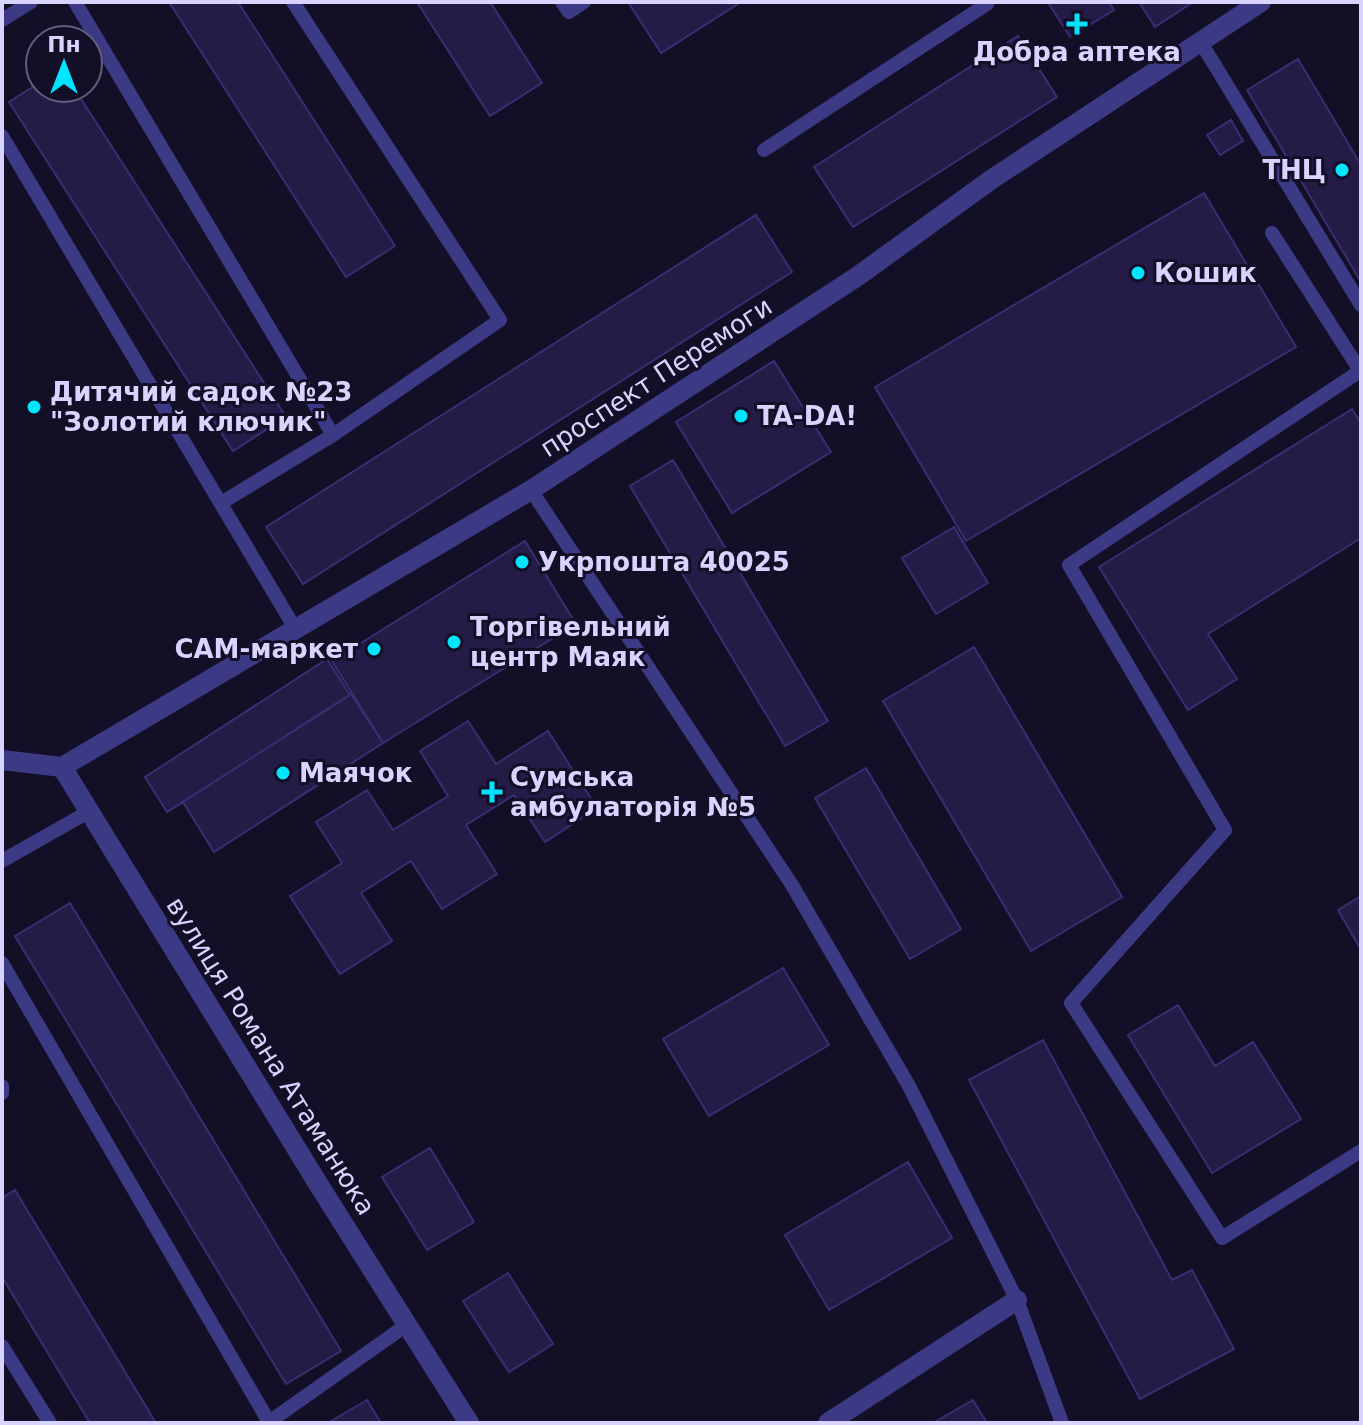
<svg xmlns="http://www.w3.org/2000/svg" width="1363" height="1425" viewBox="0 0 1363 1425" font-family="'DejaVu Sans',sans-serif">
<style>
.building{fill:#241b47;stroke:#3b2d73;stroke-width:2}
.lines{fill:none;stroke-linecap:round;stroke-linejoin:round}
.service{stroke:#3d3a85;stroke-width:14}
.minor{stroke:#3d3a85;stroke-width:20}
.poi-dot{fill:#00e5ff;stroke:#130f26;stroke-width:3}
.labels{text-anchor:middle;stroke-width:6;stroke-linejoin:round;paint-order:stroke}
.poi-label{font-size:26px;font-weight:bold;fill:#d9d4ff;stroke:#130f26;text-anchor:start}
.street-label{font-size:26px;fill:#d9d4ff;stroke:#130f26}
</style>
<rect width="100%" height="100%" fill="#130f26"/>
<path class="building" d="M169 2H238L395 246 346 277Z
M417 2H490L542 83 490 116Z
M628 2H741L661 53Z
M1053 2H1109L1114 10 1070 37 1049 4Z
M1139 2H1193L1155 27Z
M1018 36 1057 97 853 227 814 167Z
M1298 59 1361 165V282L1247 90Z
M40 82V88H74L286 417 233 451 9 102Z
M1231 120 1243 141 1220 155 1207 135Z
M1204 193 1296 347 966 541 875 387Z
M756 215 792 272 303 584 266 527Z
M774 361 831 452 732 513 676 422Z
M1352 409 1361 423V538L1208 634 1237 679 1188 710 1099 567Z
M673 460 828 721 785 746 630 486Z
M954 527 988 583 936 614 902 558Z
M525 541 576 624 383 743 332 661Z
M974 647 1122 897 1031 951 883 701Z
M327 659 350 695 167 812 145 777Z
M351 694 383 743 214 852 183 802Z
M468 721 496 764 548 731 597 808 545 842 514 795 466 825 497 874 442 909 411 861 361 893 392 941 340 974 290 896 342 863 316 822 367 790 393 830 448 796 420 751Z
M866 768 961 929 910 959 815 798Z
M1361 896V947L1360 948 1338 910Z
M70 903 341 1351 286 1384 15 936Z
M783 968 829 1045 709 1116 663 1039Z
M1178 1005 1215 1066 1253 1042 1301 1119 1212 1173 1128 1035Z
M1043 1040 1172 1280 1192 1270 1234 1349 1140 1399 969 1080Z
M430 1148 474 1222 427 1250 382 1177Z
M908 1162 952 1238 829 1310 785 1235Z
M15 1190 156 1423H90L2 1277V1198Z
M508 1273 553 1344 509 1372 463 1301Z
M367 1400 381 1423H328Z
M973 1400 987 1423H933Z"/>
<g class="lines">
<path class="service" d="M75 2 333 435 221 503
M293 2 500 320 333 435
M562 2 569 12 584 2
M2 20 31 2
M1200 41 1361 305
M2 136 296 630
M764 150 987 4
M1272 233 1361 372
M1360 371 1069 565 1225 830 1071 1003 1222 1238 1361 1151
M531 490 792 885 909 1086 1017 1300 1062 1423
M2 861 90 811
M2 963 269 1422 408 1324
M2 1086V1093
M2 1346 50 1423"/>
<path class="minor" d="M2 760 62 767 317 1182 469 1423
M62 767 531 490 858 276 992 179 1261 2
M828 1423 1017 1300"/>
</g>
<g class="poi-dot">
<path d="M1073 12h8v8h8v8h-8v8h-8v-8h-8v-8h8z"/>
<circle cx="1342" cy="170" r="8"/>
<circle cx="1138" cy="273" r="8"/>
<circle cx="34" cy="407" r="8"/>
<circle cx="741" cy="416" r="8"/>
<circle cx="522" cy="562" r="8"/>
<circle cx="454" cy="642" r="8"/>
<circle cx="374" cy="649" r="8"/>
<circle cx="283" cy="773" r="8"/>
<path d="M488 780h8v8h8v8h-8v8h-8v-8h-8v-8h8z"/>
</g>
<g class="labels">
<g class="poi-label">
<text x="1077" y="61" text-anchor="middle">Добра аптека</text>
<text x="1326" y="179" text-anchor="end">ТНЦ</text>
<text x="1154" y="282">Кошик</text>
<text x="50" y="401">Дитячий садок №23<tspan x="50" dy="30">"Золотий ключик"</tspan></text>
<text x="757" y="425">TA-DA!</text>
<text x="538" y="571">Укрпошта 40025</text>
<text x="470" y="636">Торгівельний<tspan x="470" dy="30">центр Маяк</tspan></text>
<text x="358" y="658" text-anchor="end">САМ-маркет</text>
<text x="299" y="782">Маячок</text>
<text x="510" y="786">Сумська<tspan x="510" dy="30">амбулаторія №5</tspan></text>
</g>
<g class="street-label">
<text transform="translate(656 377) rotate(-33)" y="9">проспект Перемоги</text>
<text transform="translate(271 1056) rotate(58)" y="9">вулиця Романа Атаманюка</text>
</g>
</g>
<rect width="1363" height="1425" fill="none" stroke="#d9d4ff" stroke-width="8"/>
<g transform="translate(64 64)"><circle r="38" fill="#130f26" stroke="#625e7d" stroke-width="2"/>
<path d="M0-6L14 30L0 20L-14 30Z" fill="#00e5ff"/>
<text y="-12" font-size="22" font-weight="bold" text-anchor="middle" fill="#d9d4ff">Пн</text>
</g>
</svg>
